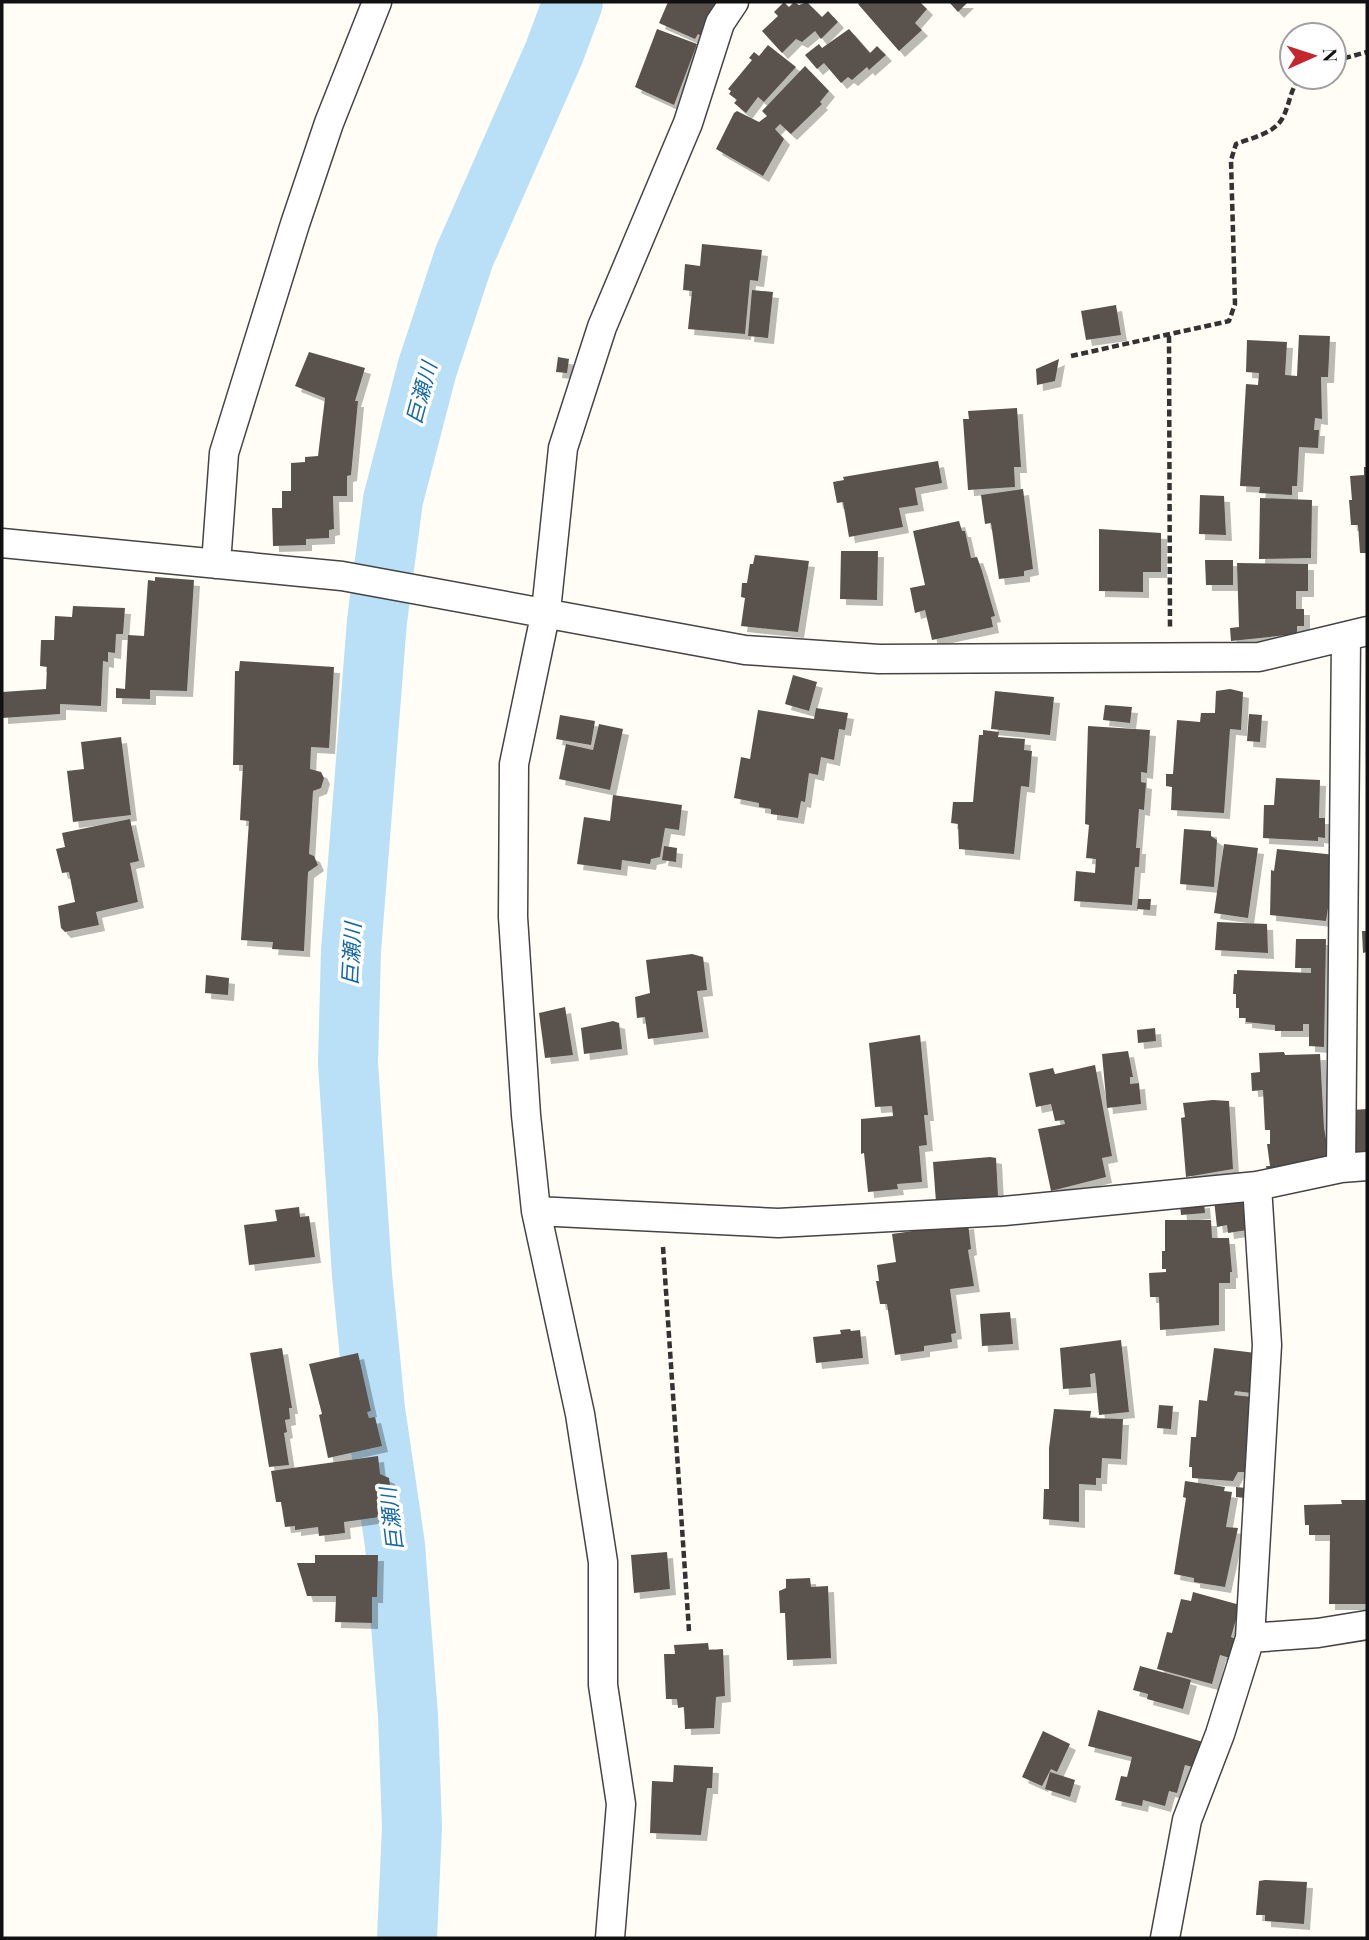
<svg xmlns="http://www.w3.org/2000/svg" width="1369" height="1940" viewBox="0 0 1369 1940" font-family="'Playfair Display','Noto Sans JP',serif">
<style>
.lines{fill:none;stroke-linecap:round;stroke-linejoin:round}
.river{stroke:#b9e0f7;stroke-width:60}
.building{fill:#5a524d;filter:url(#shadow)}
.minor-casing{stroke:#444;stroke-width:31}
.path{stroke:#333;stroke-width:4.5;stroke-dasharray:7 3.5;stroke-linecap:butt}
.minor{stroke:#fff;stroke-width:28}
.labels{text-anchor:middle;stroke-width:7;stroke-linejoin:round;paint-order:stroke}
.water-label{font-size:21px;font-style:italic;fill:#1768a6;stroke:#fff}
</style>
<defs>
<filter id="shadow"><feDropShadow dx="6" dy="6" stdDeviation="0" flood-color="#0004"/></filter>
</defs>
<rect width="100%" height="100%" fill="#fffdf5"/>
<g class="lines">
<path class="river" d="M407 1938 412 1827 408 1716 395 1545 375 1409 362 1275 348 1063 351 951 377 621 393 500 427 369 464 257 554 53 573 2"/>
</g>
<path class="building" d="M668 2H722L705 38 698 34 695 39 659 23Z
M784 2 789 7 794 2 799 5 807 2 822 17 828 11 838 22 821 39 815 31 802 42 796 39 782 53 762 31 778 16 774 12Z
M861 2H920L927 9 915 23 922 30 899 51 858 4Z
M949 2H968L958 12Z
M657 29 697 44 674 105 635 87Z
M849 29 870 53 877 46 886 55 869 70 867 67 852 80 848 77 841 83 824 63 817 69 805 55 819 44 822 48Z
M768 45 796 67 764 102 758 97 746 113 734 103 737 100 729 94 731 91 728 89 752 60 749 58 754 52 759 56Z
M805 66 829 91 820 102 822 104 791 134 780 124 775 129 784 139 763 176 716 149 734 113 737 111 759 122 767 116 762 111Z
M702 244 762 250 758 281 750 280 745 334 688 329 692 291 683 290 685 264 700 266Z
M752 290 773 292 768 338 748 336Z
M1116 305 1121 335 1086 340 1081 311Z
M1299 335 1330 336 1328 377H1321L1322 419 1315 418 1314 430H1319L1318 448 1299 447 1297 486H1292V495L1259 493 1260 487 1240 486 1246 384 1258 385 1259 373 1246 372 1247 340 1287 342 1285 375 1297 376Z
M309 352 365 368 355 401H358L351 475 347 476V496H333L334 529 329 530V538L306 539V545L273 546 272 508H282V491H291V463L305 462V457L318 456 325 398 295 386Z
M558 357 569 359 567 373 556 372Z
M1059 359 1055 381 1037 385 1036 369Z
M1017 408 1021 467H1014L1015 487 968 490 963 419H969L968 411Z
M938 461 942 483 915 488 918 505 899 508 903 527 849 537 843 502 837 503 833 482 844 480 843 477Z
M1364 467H1367V553H1360L1358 525H1351L1349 500H1352L1350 476 1364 475Z
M1023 489 1033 569 1024 571V576L999 579 991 523 985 524 981 495Z
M1200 495 1224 496 1226 535 1199 534Z
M1260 498 1312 500 1311 558 1259 559Z
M959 521 962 531H965L971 558 977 557 982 571 995 616 991 617 993 627 932 640 925 610 915 613 910 588 925 585 913 531Z
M1099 529 1161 533V572H1143V592L1099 591Z
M841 551H878L877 600 840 599Z
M755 555 809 561 798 632 741 626 745 598 741 597 742 583H747L750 564H753Z
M1205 560H1233V585H1206Z
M1237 563 1308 564V591H1296V609H1304V626H1297V634L1231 641 1230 628 1239 627Z
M155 577 194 580 187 691 150 690V699L116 698V688L125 689 128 635 144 636 148 580 155 581Z
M73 606 125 608 123 634H116L115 653 108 652V662L103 661 101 706 60 704V714L2 718V692L46 689 47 667 40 666 41 640H54L55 616 72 617Z
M240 661 334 667 329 748 311 747 310 769 321 772 324 778 321 788 313 791 309 854 314 856 318 865 308 872 304 951 272 949 273 942 241 940 249 821 240 820 243 765H233L235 671H239Z
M793 675 817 682 809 711 785 704Z
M1230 689 1243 692 1241 730 1230 729 1224 813 1171 810 1172 787 1166 786V774H1173L1177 720 1200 722 1201 713H1215L1216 691Z
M995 691 1054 697 1050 735 991 729Z
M1105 705 1132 707 1130 723 1103 720Z
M816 708 848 713 845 730 839 729 834 760 821 757 818 775 809 773 805 802 801 801 798 818 771 814V809L759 807V803L734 798 741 757 750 759 758 710 814 719Z
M1249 714 1262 715 1260 742 1247 741Z
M560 715 595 721 591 745 556 739Z
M599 724 623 729 610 790 559 779 566 744 593 750Z
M1088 726 1150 730 1147 773 1141 772V782L1146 783 1144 810 1139 809 1136 848H1140L1139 867H1135L1132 905 1074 901 1076 871 1095 873 1096 859 1086 858 1089 825 1085 824Z
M983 730 999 732 998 737 1025 739 1024 750 1032 751 1029 787 1021 786 1014 854 959 849 958 824 951 823 953 802H973L979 735H983Z
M121 737 131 815 73 822 67 771 84 769 81 742Z
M1276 778 1320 780 1319 818H1325V838L1318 837V841L1263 838 1264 805H1274Z
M613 795 682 805 679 830 665 828 660 857 651 859 650 864 622 860 621 870 577 864 584 817 610 821Z
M130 819 139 861 130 863 138 902 96 912 99 925 65 932 61 928 58 906 75 902 69 872 62 873 56 849 65 847 62 833Z
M1184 829 1211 831V836L1217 840 1214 887 1180 884Z
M1224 844 1258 848 1248 918 1214 913Z
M664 846 677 848 676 862 662 860Z
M1277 849 1336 855 1326 921 1270 915 1271 870 1274 871Z
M1138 899H1151L1150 910 1137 909Z
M1217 922 1267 924 1268 953 1215 950Z
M1362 931H1367V952L1363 953Z
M1296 939H1326L1324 1047 1309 1046V1024H1303V1031H1275V1025L1246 1022V1018H1239V1008H1236V994H1233L1234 974H1237V970L1311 973V968H1295Z
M692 954 703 957 707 990 697 991 703 1032 648 1039 645 1017 637 1018 635 997 650 993 646 960Z
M206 975 229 978 228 995 205 993Z
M565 1007 573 1055 545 1058 539 1013Z
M613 1021 619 1023 622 1049 584 1054 581 1028Z
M1155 1028 1156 1041 1138 1043 1137 1030Z
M920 1035 928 1115H924L927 1145 919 1146 922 1182 897 1184 898 1189 868 1192 864 1153 861 1154V1119L893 1116 892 1106 875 1107 869 1043Z
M1128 1051 1133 1077H1130V1084L1139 1083 1141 1104 1107 1108 1102 1054Z
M1284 1052 1285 1055 1320 1054 1324 1128 1329 1155 1326 1156V1162L1267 1171 1266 1166H1270L1267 1144H1270V1130H1265L1263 1090 1252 1091 1251 1073 1260 1072 1259 1053Z
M1095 1065 1112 1156 1102 1158 1106 1177 1051 1191 1038 1129 1065 1124 1064 1120 1055 1121 1051 1104 1036 1107 1029 1073 1053 1068 1055 1074Z
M1213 1100 1229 1101 1233 1169 1186 1177 1181 1118 1185 1117 1183 1103Z
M1367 1109V1154L1354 1155 1352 1110Z
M990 1157 996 1158 998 1196 936 1202 933 1162Z
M1243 1196 1247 1230 1228 1233 1227 1225 1217 1227 1214 1200Z
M1204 1202 1205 1213 1181 1215 1180 1204Z
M299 1207 300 1217 309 1216 315 1257 249 1265 244 1225 277 1221 275 1210Z
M1165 1220H1211L1212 1238H1229L1232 1272H1230V1283H1219V1325L1160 1330 1159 1297H1150L1149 1273 1166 1272V1269H1162V1251H1165Z
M968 1223 971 1249 968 1250 974 1286 950 1289 956 1333 951 1334 952 1342 924 1346V1351L895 1355 887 1304H880L876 1281H879L877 1265 896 1262 892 1234Z
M1010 1312 1013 1344 982 1346 980 1314Z
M850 1329 851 1331 860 1330 863 1358 816 1363 813 1337 841 1334 840 1330Z
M1121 1340 1129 1412 1099 1415 1095 1373 1090 1374 1091 1387 1063 1389 1060 1348Z
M282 1348 292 1408H289L290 1419 285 1420 287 1432 284 1433 289 1465 269 1467 250 1353Z
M1214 1348 1256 1353 1251 1393 1235 1391 1234 1395 1252 1397 1247 1472H1238L1233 1481 1192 1478V1467H1189L1191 1437H1196L1199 1400 1207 1401Z
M358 1353 371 1411 367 1412 369 1418 375 1417 382 1446 328 1458 319 1415 322 1414 309 1364Z
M1159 1405 1173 1406 1171 1429 1157 1428Z
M1054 1409 1091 1411 1090 1418 1123 1419 1121 1459 1102 1458 1101 1478H1096V1485L1079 1484V1522L1043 1519 1044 1489H1049V1448Z
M378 1456 380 1474 389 1478 394 1515 344 1522 345 1533 319 1536 318 1527 295 1530V1526L285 1527 281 1502H276L271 1471Z
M1185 1481 1225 1487 1224 1491 1232 1492 1226 1527 1238 1528 1225 1587 1194 1582V1578L1174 1574 1186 1498 1183 1497Z
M1236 1487 1246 1488 1245 1498 1236 1497Z
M1341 1500H1367V1604H1329L1330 1535H1309V1525H1305L1304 1505 1342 1504Z
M667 1552 670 1589 634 1593 631 1555Z
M315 1555H378L377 1597H372V1623L335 1622 336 1596H307L297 1563H315Z
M810 1578 811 1587 828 1586 831 1658 787 1660 785 1613H780L779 1591 786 1588V1579Z
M1193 1592 1240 1605 1231 1637 1235 1639 1230 1658 1220 1655 1212 1684 1157 1669 1167 1632 1172 1633 1181 1599 1191 1601Z
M708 1643 709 1650 723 1649 725 1696 716 1697 714 1728 685 1729 684 1707 678 1708 677 1699H666L664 1654H675L674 1645Z
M1140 1666 1191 1680 1183 1709 1147 1699 1148 1694 1133 1690Z
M1098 1710 1203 1742 1196 1768 1185 1765 1177 1793 1169 1791 1165 1806 1143 1800 1142 1806 1115 1800 1121 1776 1127 1777 1132 1757 1088 1746Z
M1043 1731 1070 1744 1057 1772 1051 1769 1042 1786 1022 1777Z
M674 1765 713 1767 712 1788H707L701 1835 650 1833 652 1781 673 1782Z
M1050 1772 1075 1780 1070 1797 1045 1789Z
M1265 1880 1307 1882 1304 1924 1265 1921V1915H1256L1259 1881Z"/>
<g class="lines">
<defs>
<path id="minor" d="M2 543 342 576 745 650 879 659 1259 657 1367 631
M216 564 224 453 295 224 329 123 377 2
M1341 1168 1346 638
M536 1211 778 1223 1004 1211 1257 1186 1341 1168 1367 1166
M1250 1638 1318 1633 1367 1625
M610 1938 621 1804 603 1685V1562L580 1414 536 1211 526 1115 513 917 514 764 546 611 563 448 602 327 688 123 720 23 734 2
M1165 1938 1187 1820 1220 1734 1250 1638 1267 1345 1257 1186"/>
</defs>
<use href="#minor" class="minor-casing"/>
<path class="path" d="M1334 61 1367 52
M1169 336 1170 629
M1071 356 1229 321 1235 304 1231 160 1236 144C1251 138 1273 134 1282 119 1290 105 1289 92 1300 77
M663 1247 689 1631"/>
<use href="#minor" class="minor"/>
</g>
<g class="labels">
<g class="water-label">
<text transform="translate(422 393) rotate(-75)" y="7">巨瀬川</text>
<text transform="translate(352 954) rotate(-87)" y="7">巨瀬川</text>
<text transform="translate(392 1519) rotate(-97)" y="7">巨瀬川</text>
</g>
</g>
<rect width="1369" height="1940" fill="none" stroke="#111111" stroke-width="7"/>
<g transform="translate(1313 56) rotate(87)"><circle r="33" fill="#ffffff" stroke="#a0a0a0" stroke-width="2"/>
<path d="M0-5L12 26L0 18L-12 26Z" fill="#c4262e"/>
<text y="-10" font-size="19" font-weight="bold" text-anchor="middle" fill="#111111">N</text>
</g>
</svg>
